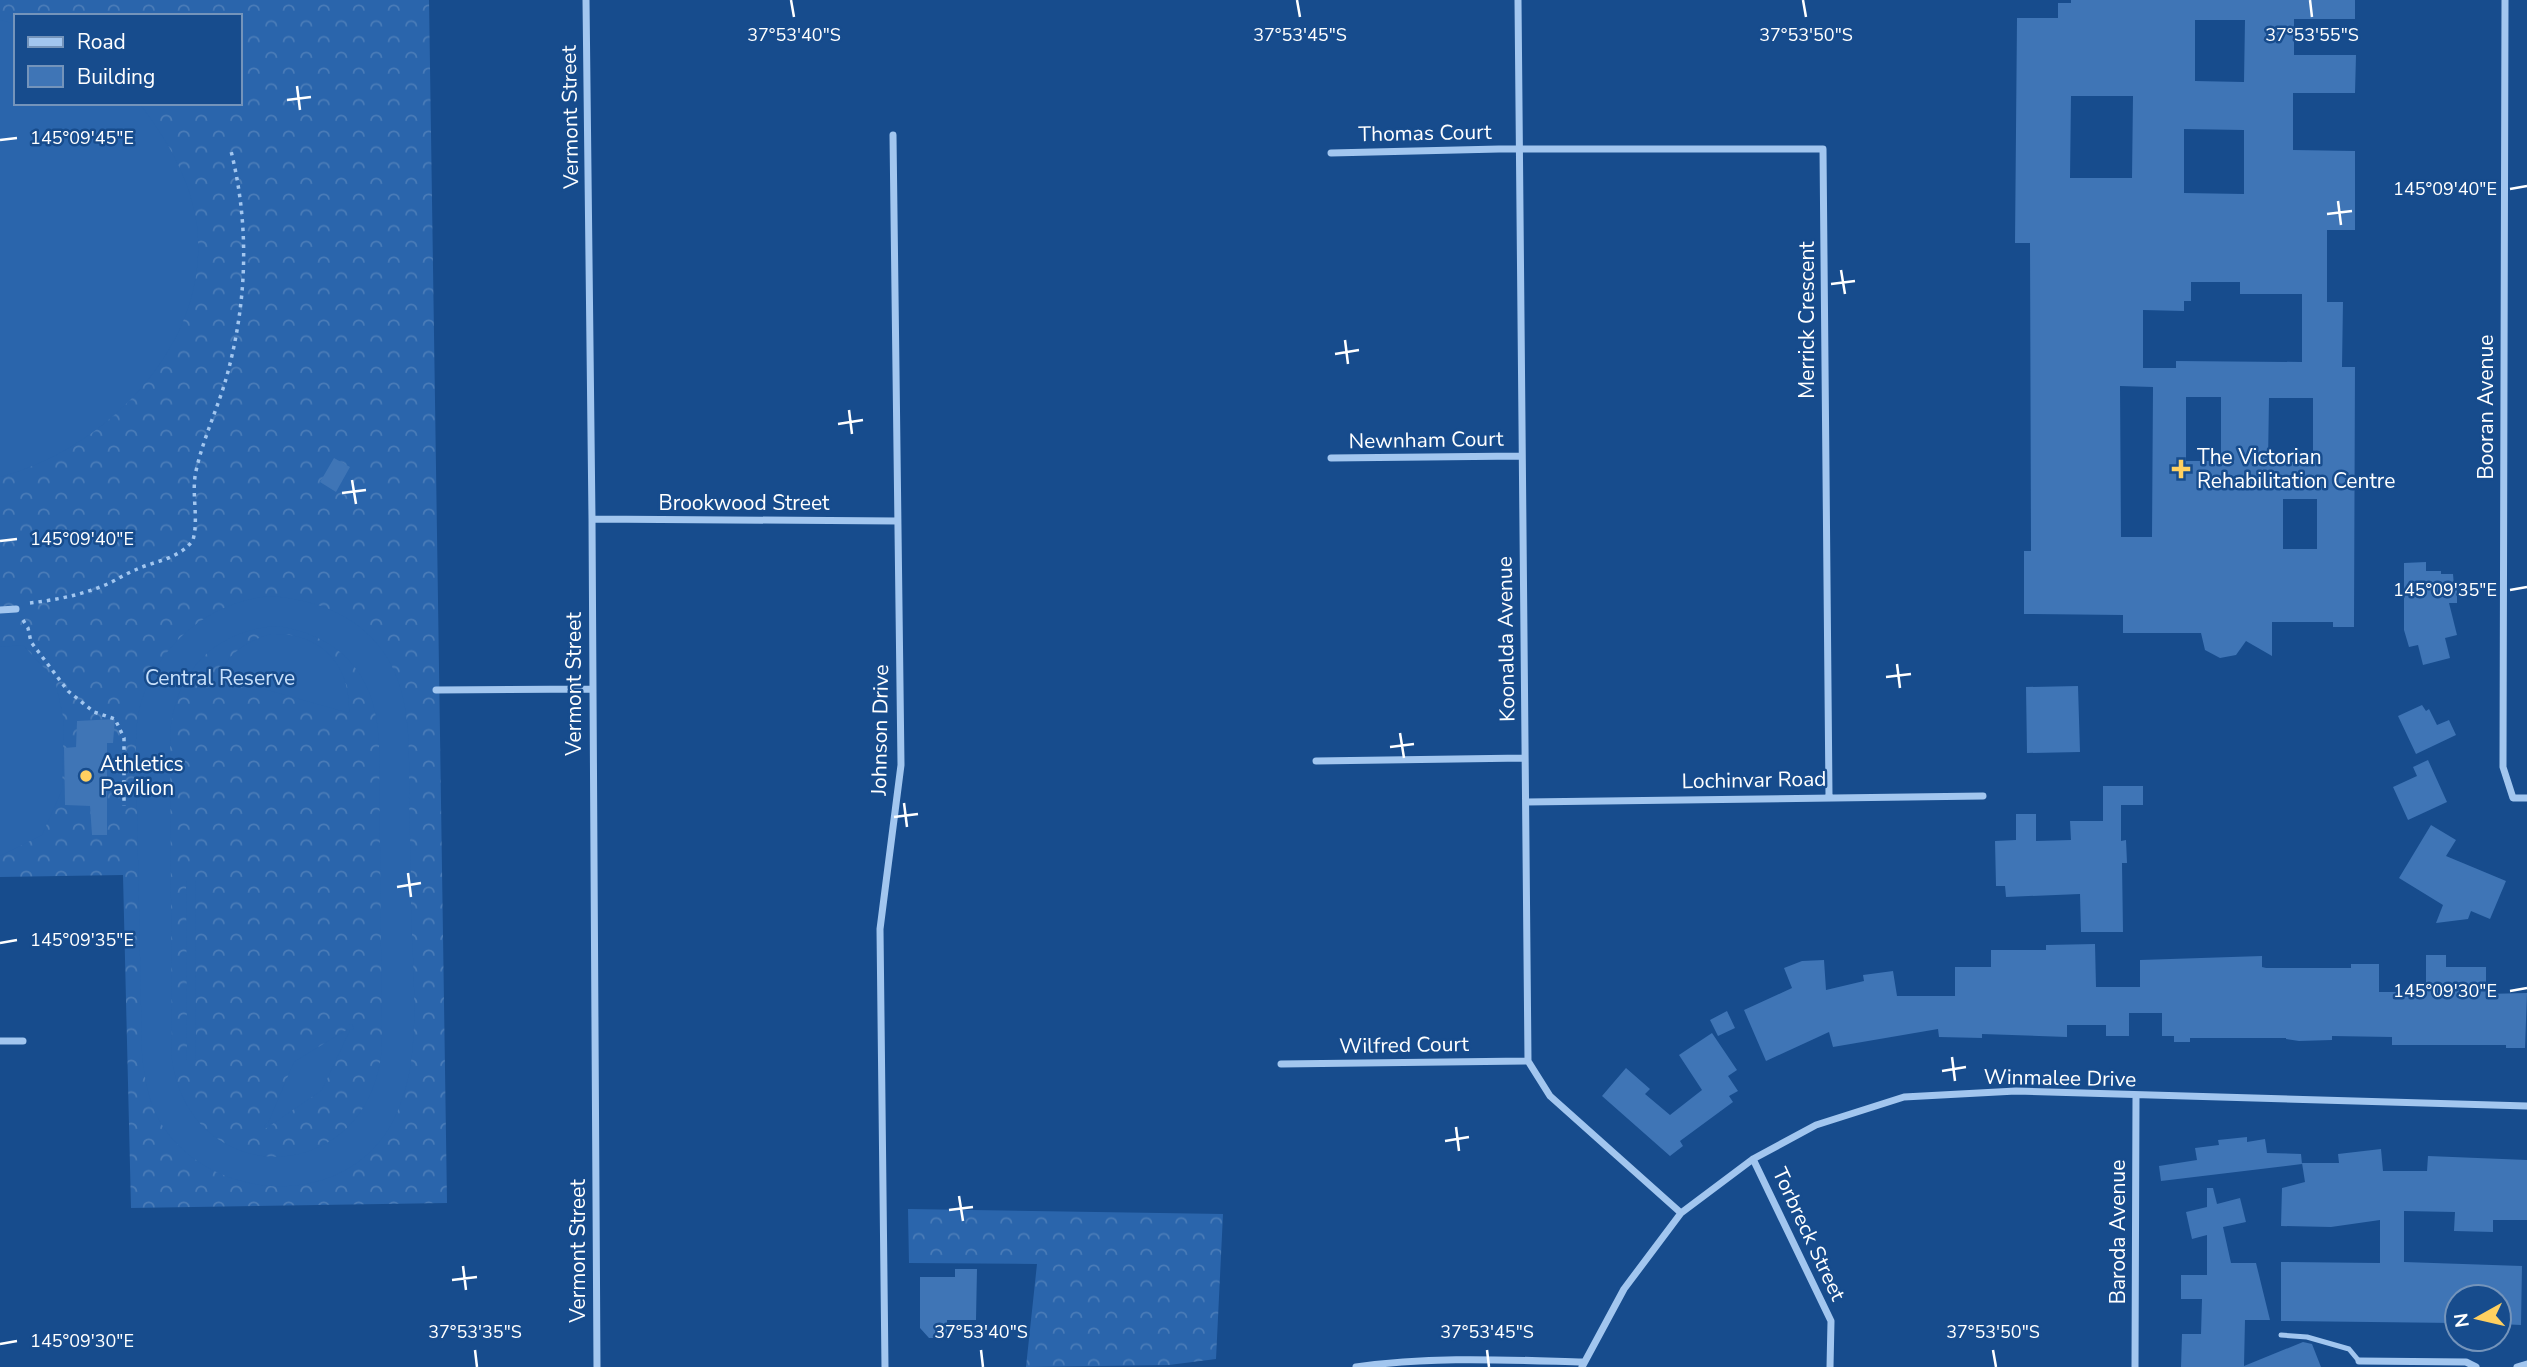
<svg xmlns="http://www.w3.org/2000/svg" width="2527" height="1367" viewBox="0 0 2527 1367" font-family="'Nunito Sans',sans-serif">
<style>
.forest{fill:url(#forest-crowns);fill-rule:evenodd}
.pitch{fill:#2a65ac;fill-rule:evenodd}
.building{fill:#3f75b6;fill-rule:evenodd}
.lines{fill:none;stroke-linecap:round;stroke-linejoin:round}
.path{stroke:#a2c6ef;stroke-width:3.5;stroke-dasharray:3.5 5;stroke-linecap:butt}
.service{stroke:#a2c6ef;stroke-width:5}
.minor{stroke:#a2c6ef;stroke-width:7}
.ticks{fill:none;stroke:#fff;stroke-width:2.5}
.poi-dot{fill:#ffd060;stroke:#174c8d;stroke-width:2.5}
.labels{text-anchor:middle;stroke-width:5;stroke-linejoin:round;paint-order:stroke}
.street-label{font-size:21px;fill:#fff;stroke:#174c8d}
.poi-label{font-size:21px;fill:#fff;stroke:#174c8d;text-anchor:start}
.park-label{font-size:21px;fill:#c8e0fb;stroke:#174c8d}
.ticks-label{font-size:18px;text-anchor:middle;fill:#fff;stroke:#174c8d;stroke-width:5;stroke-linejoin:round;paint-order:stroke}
</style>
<defs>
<pattern id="forest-crowns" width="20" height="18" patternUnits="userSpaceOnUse" patternTransform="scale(1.75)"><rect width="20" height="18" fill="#2a65ac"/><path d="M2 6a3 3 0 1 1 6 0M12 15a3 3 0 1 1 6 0" fill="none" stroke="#4a7cb8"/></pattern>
</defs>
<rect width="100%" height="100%" fill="#174c8d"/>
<path class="forest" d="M0 0H429L447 1203 131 1208 123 875 0 877ZM16 16H240V103H16Z
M908 1209 1223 1214 1216 1359 1169 1365 1026 1367 1037 1264 909 1263Z"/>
<path class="pitch" d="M0 20 16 24V103H139C167 139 191 180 197 226 211 343 107 449 0 477Z
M272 596C318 600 363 617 388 659 412 700 409 752 409 798 410 833 411 869 411 904 412 956 418 1011 411 1062 408 1086 398 1117 384 1136 329 1212 204 1198 159 1120 148 1100 144 1076 142 1053L136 763C136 743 135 722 141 703 158 644 211 600 272 596ZM277 626C344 636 378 679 379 746L382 1047C371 1189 191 1193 172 1060L170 734C175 672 214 630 277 626Z
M271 634C320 632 351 664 349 713L217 676C230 653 246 641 271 634Z
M23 645 55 680 64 721 62 790 42 835 0 856V647Z
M186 879H195L196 1060H187Z
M352 1024 354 1029 350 1030 322 1090 265 1129 264 1126 268 1123 294 1062 348 1029V1025Z"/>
<path class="building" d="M2071 0H2355V19H2294V55H2356L2355 93H2293V150L2355 151V230H2327V302H2343L2342 367H2355L2354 627H2333V622H2272V656L2246 641 2236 655 2220 658 2205 650 2201 633H2123V615L2024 614V551H2031L2030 243H2015L2017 18H2058V3H2071ZM2195 20H2245L2244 82 2195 81ZM2071 96H2133L2132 178H2070ZM2184 129 2244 130V194L2184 193ZM2191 282H2240V294H2302V362L2176 361V368H2143V310L2184 311V301H2191ZM2120 386 2153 387 2152 537H2121ZM2186 397H2221V461H2186ZM2269 398H2313V462H2268ZM2283 499H2317V549H2283Z
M334 458 350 467 336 492 320 482Z
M2426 562V571H2441V574H2453L2454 586 2457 587V603H2449L2457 635 2445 638 2450 658 2423 665 2418 645 2409 647 2404 630V563Z
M2078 686 2080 752 2027 753 2026 687Z
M2422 705 2426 711 2429 709 2437 725 2449 720 2456 735 2416 754 2398 716Z
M115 719 113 743H107V835H92L90 806 65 805 64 748 76 747 77 721Z
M2428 760 2447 802 2408 820 2393 787 2417 776 2413 767Z
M2103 786H2143V805H2121V841L2126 840 2127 863H2122L2123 932H2081L2080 894 2006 897 2005 886H1996L1995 841 2016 840V814H2036V841L2071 840 2070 821H2103Z
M2431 825 2456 840 2446 856 2506 881 2490 919 2471 911 2468 919 2436 923 2443 905 2399 878Z
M2095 944 2096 987H2140V960L2262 956V967L2266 968H2351V964H2379V992H2426V955H2446V967H2486V994L2527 993 2525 1048H2506V1045H2392V1037L2332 1036V1040L2299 1041 2286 1039V1038H2190V1042H2174V1036H2162V1013H2129V1036H2106V1025H2067V1037L1982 1034V1038L1939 1037 1938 1029 1833 1047 1829 1032 1766 1061 1744 1010 1792 988 1784 968 1802 961 1824 960 1826 990 1864 981 1863 975 1893 971 1897 996H1955V967H1991V950H2046V945Z
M1727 1011 1735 1028 1718 1036 1710 1020Z
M1712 1033 1737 1070 1728 1076 1738 1091 1729 1096 1733 1102 1680 1141 1683 1146 1670 1156 1602 1096 1626 1068 1650 1089 1645 1094 1670 1115 1702 1090 1679 1055Z
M2247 1137V1142L2265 1139 2267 1153 2301 1154 2302 1164 2161 1181 2159 1166 2197 1160 2195 1148 2219 1145 2218 1140Z
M2381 1149 2383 1171H2427L2428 1156 2527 1160V1220H2493V1232L2454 1231 2455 1212 2404 1211V1262L2522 1266 2521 1325 2500 1324 2499 1297H2456L2455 1323 2281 1321V1262L2380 1263V1220L2331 1227 2281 1226 2282 1188 2305 1182 2302 1163H2339L2338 1154Z
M2207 1188H2213L2217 1204 2240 1198 2246 1222 2223 1227 2231 1263H2256L2270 1320H2245L2244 1366 2303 1342 2312 1344 2321 1367H2181L2182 1334H2201L2202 1299H2181V1275H2207V1235L2192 1239 2186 1212 2207 1207Z
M955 1269H977L976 1320H947V1338H929L920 1328V1277H955Z"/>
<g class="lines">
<path class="path" d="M30 603C54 600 77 596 100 587 112 583 123 575 135 570 154 561 180 559 193 540 199 518 191 493 196 471 203 439 217 410 226 379 247 304 250 227 231 151
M23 620 28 628 31 642 68 691 94 712 115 719 124 738V806"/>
<path class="service" d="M2281 1335 2307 1337 2349 1349 2359 1361"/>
<path class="minor" d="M586 0 592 519 597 1367
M1518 0 1528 1061 1550 1096 1681 1213
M2505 0 2503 767 2513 798H2527
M1331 153 1499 149H1823L1829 796
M1331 458 1521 456
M592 519 897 521
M0 610 16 609
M436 690 592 689
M1316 761 1525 758
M1526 802 1983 796
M0 1041H23
M1281 1064 1528 1061
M1753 1159 1831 1321 1830 1367
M2359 1361 2466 1362 2476 1367
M885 1367 880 929 901 765 893 135
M1356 1367C1432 1356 1507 1360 1584 1362
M1582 1367 1624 1289 1681 1213 1753 1159 1816 1125 1904 1097 2016 1091 2527 1106
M2135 1367 2136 1096
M2517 1367 2527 1364"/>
</g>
<path class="ticks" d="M791 0 794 17M1297 0 1300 17M1803 0 1806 17M2310 0 2312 17M297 86 300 110M287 100 311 97M0 140 17 138M2510 189 2527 186M2338 201 2341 225M2327 214 2352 211M1841 270 1845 294M1831 284 1855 281M1345 340 1348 364M1335 354 1359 350M849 410 852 434M838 424 863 420M352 480 356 504M342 493 366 490M0 541 17 539M2510 590 2527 587M1897 664 1900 688M1886 677 1911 674M1400 733 1404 758M1390 747 1414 744M904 803 907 827M894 817 918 814M408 873 411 897M397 887 421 883M0 943 17 940M2510 991 2527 988M1952 1057 1955 1081M1942 1071 1966 1067M1456 1127 1459 1151M1445 1141 1469 1137M959 1196 963 1221M949 1210 973 1207M463 1266 466 1290M452 1280 477 1277M0 1344 17 1341M475 1350 477 1367M981 1350 983 1367M1487 1350 1489 1367M1993 1350 1996 1367"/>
<g class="poi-dot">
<path d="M2177.5 458.5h7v7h7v7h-7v7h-7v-7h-7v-7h7z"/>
<circle cx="86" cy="776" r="7"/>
</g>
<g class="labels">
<g class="street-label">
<text transform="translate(570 117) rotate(-91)" y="7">Vermont Street</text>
<text transform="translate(1425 133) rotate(-1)" y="7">Thomas Court</text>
<text transform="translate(1807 320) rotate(-90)" y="7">Merrick Crescent</text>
<text transform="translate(2486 407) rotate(-90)" y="7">Booran Avenue</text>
<text transform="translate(1426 440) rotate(-1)" y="7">Newnham Court</text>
<text x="744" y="510">Brookwood Street</text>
<text transform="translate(1506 639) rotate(-91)" y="7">Koonalda Avenue</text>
<text transform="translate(574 684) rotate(-90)" y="7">Vermont Street</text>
<text transform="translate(880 730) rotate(-89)" y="7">Johnson Drive</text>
<text transform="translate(1754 780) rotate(-1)" y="7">Lochinvar Road</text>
<text transform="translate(1404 1045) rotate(-1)" y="7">Wilfred Court</text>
<text transform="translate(2060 1078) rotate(1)" y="7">Winmalee Drive</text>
<text transform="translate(2118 1232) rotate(-90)" y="7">Baroda Avenue</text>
<text transform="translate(1809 1234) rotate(65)" y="7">Torbreck Street</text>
<text transform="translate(578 1251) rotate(-90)" y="7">Vermont Street</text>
</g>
<g class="poi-label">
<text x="2197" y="464">The Victorian<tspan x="2197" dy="24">Rehabilitation Centre</tspan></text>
<text x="100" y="771">Athletics<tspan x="100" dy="24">Pavilion</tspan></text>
</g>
<g class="park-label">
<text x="220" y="685">Central Reserve</text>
</g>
</g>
<g class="ticks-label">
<text x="794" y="41">37°53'40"S</text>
<text x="1300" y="41">37°53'45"S</text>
<text x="1806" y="41">37°53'50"S</text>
<text x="2312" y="41">37°53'55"S</text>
<text x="82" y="144">145°09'45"E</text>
<text x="2445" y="195">145°09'40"E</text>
<text x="82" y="545">145°09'40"E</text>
<text x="2445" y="596">145°09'35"E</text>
<text x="82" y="946">145°09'35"E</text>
<text x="2445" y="997">145°09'30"E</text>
<text x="475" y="1338">37°53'35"S</text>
<text x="981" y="1338">37°53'40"S</text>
<text x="1487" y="1338">37°53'45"S</text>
<text x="1993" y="1338">37°53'50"S</text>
<text x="82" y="1347">145°09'30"E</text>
</g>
<rect x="14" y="14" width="228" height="91" fill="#174c8d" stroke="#7494bb" stroke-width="2"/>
<rect x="28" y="37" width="35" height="10" fill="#a2c6ef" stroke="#7494bb" stroke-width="2"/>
<text x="77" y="49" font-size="21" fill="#ffffff">Road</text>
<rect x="28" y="66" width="35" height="21" fill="#3f75b6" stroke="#7494bb" stroke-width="2"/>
<text x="77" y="84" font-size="21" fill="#ffffff">Building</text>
<g transform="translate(2478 1318) rotate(262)"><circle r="33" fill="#174c8d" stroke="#7494bb" stroke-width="2"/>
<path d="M0-5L12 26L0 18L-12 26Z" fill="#ffd060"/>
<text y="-10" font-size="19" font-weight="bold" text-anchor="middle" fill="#ffffff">N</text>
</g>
</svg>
